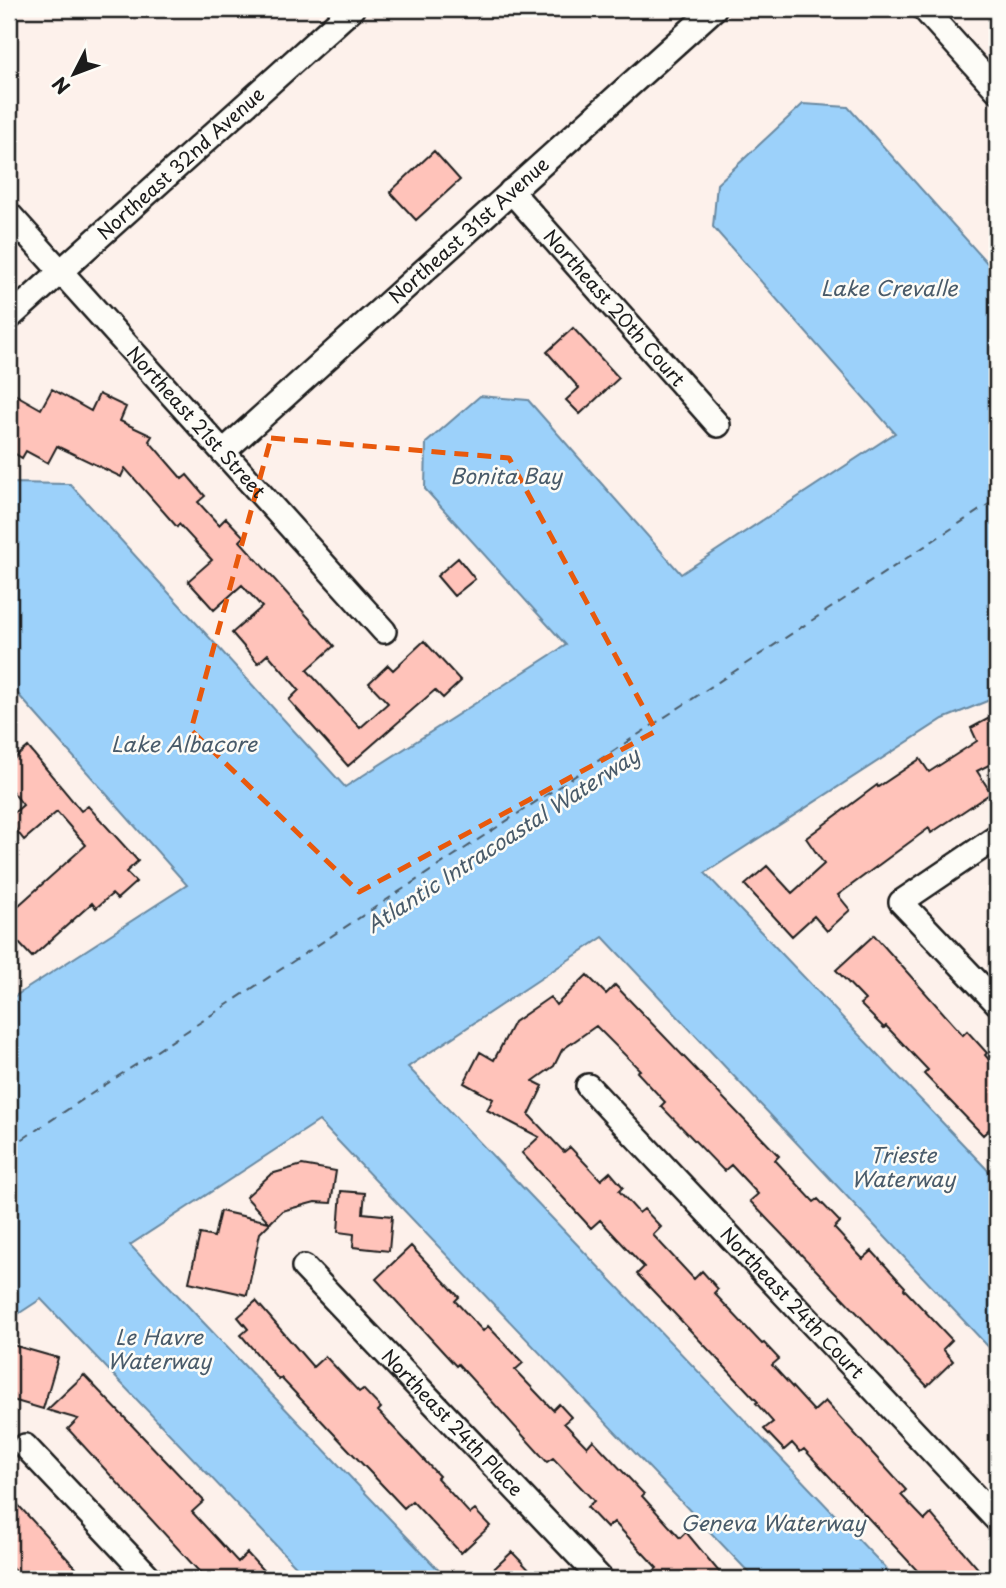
<svg xmlns="http://www.w3.org/2000/svg" width="1006" height="1588" viewBox="0 0 1006 1588" font-family="'Playpen Sans',sans-serif">
<style>
.water{fill:#9cd1fa;stroke:#6989a1;stroke-width:2}
.lines{fill:none;stroke-linecap:round;stroke-linejoin:round}
.ferry{stroke:#495b6a;stroke-width:2;stroke-dasharray:9 7;stroke-linecap:butt}
.building{fill:#ffc3ba;stroke:#1c1c1c;stroke-width:2}
.minor-casing{stroke:#1c1c1c;stroke-width:28}
.minor{stroke:#fdfcf7;stroke-width:23}
.marked{fill:none;stroke:#e8590c;stroke-width:5;stroke-dasharray:14 9;stroke-linejoin:round}
.labels{text-anchor:middle;stroke-width:5;stroke-linejoin:round;paint-order:stroke}
.street-label{font-size:19px;fill:#1c1c1c;stroke:#fdfcf7}
.water-label{font-size:21px;font-style:italic;fill:#495b6a;stroke:#fdfcf7}
</style>
<rect width="100%" height="100%" fill="#fdf1eb"/>
<filter id="ink" filterUnits="userSpaceOnUse"><feTurbulence type="fractalNoise" baseFrequency=".0143" numOctaves="2"/><feDisplacementMap in="SourceGraphic" scale="14" xChannelSelector="R" yChannelSelector="G"/><feConvolveMatrix kernelMatrix="1 2 1 2 8 2 1 2 1" color-interpolation-filters="sRGB"/></filter>
<g filter="url(#ink)">
<path class="water" d="M803 104 848 107 997 274V697L943 719 705 873 997 1180V1356L603 937 408 1067 896 1579H755L319 1121 130 1245 447 1579H308L41 1299 9 1320V1000L187 885 9 684V483L70 484 345 787 566 645 425 489 426 443 480 396 528 400 681 574 895 433 713 227 717 184Z"/>
<g class="lines">
<path class="ferry" d="M9 1148 989 504 997 501"/>
</g>
<path class="building" d="M434 151 460 180 416 220 390 192Z
M573 328 619 378 580 414 566 400 579 388 547 352Z
M52 389 91 411 99 394 126 407 120 421 152 436 149 441 182 479 187 475 205 496 198 502 219 525 226 518 244 537 240 541 334 646 307 670 360 728 388 703 369 683 388 665 393 670 424 641 461 681 443 698 435 690 348 766 289 700 299 690 268 654 258 663 232 633 262 607 242 585 214 610 188 581 212 560 179 524 177 527 125 468 121 477 57 446 48 463 26 451 22 458 9 450V391L41 409Z
M458 558 475 579 454 596 437 576Z
M997 714V761L977 771 991 793 931 833 929 828 838 895 850 910 827 931 814 916 792 936 745 885 767 866 792 893 824 864 806 838 877 785 878 787 920 759 929 772 977 741 971 728Z
M28 747 81 811 88 806 138 861 126 872 136 882 117 899 112 894 96 908 92 903 32 957 17 941 9 948V914L86 845 57 812 24 840 9 821V817L23 805 9 787V763Z
M874 935 963 1035 967 1031 987 1053 985 1055 997 1069V1122L983 1135 924 1074 928 1070 886 1026 884 1028 860 1004 865 1000 836 970Z
M587 975 606 994 615 985 779 1156 775 1160 814 1202 818 1199 840 1222 834 1228 863 1259 872 1251 905 1287 904 1289 952 1340 943 1349 953 1361 927 1386 750 1201 758 1194 731 1165 724 1171 661 1106 665 1102 637 1072 640 1070 596 1026 562 1050 554 1066 533 1081 543 1086 529 1115 564 1152 570 1147 601 1180 610 1172 623 1187 619 1191 639 1213 644 1209 661 1227 653 1235 694 1279 702 1271 718 1289 714 1293 762 1344 764 1343 779 1359 772 1365 814 1411 825 1401 906 1490 901 1495 925 1520 931 1514 987 1579H925L804 1449 800 1452 792 1443 784 1450 764 1429 773 1422 756 1403 758 1402 637 1274 644 1267 600 1220 591 1228 522 1153 539 1137 487 1110 493 1099 464 1083 480 1052 494 1060 514 1022 550 997 556 1005Z
M302 1165 336 1171 331 1203 315 1202 282 1211 260 1233 247 1295 189 1282 200 1234 214 1237 220 1211 269 1222 246 1197 271 1174Z
M341 1191 365 1193 363 1213 392 1216 389 1251 353 1247 354 1234 338 1232Z
M411 1246 459 1297 455 1301 483 1331 488 1326 523 1363 515 1370 553 1410 559 1404 571 1417 564 1423 587 1447 593 1440 644 1494 642 1496 680 1538 686 1532 725 1579H645L657 1568 614 1522 607 1528 587 1507 594 1501 553 1458 547 1462 458 1364 456 1366 376 1279Z
M256 1301 313 1367 325 1356 359 1392 363 1389 381 1408 378 1411 439 1476 437 1478 470 1514 475 1510 490 1526 461 1553 412 1501 404 1508 281 1378 279 1380 241 1335 248 1329 238 1317Z
M9 1344 58 1358 43 1409 9 1399Z
M84 1375 204 1501 192 1512 238 1562 247 1553 271 1579H206L68 1429 78 1419 47 1410Z
M9 1495 86 1579H22L9 1565Z
M512 1552 538 1579H483Z"/>
<g class="lines">
<defs>
<g id="minor">
<path d="M924 9 997 90"/>
<path id="s1" d="M511 191 718 425"/>
<path id="s2" d="M9 214 384 631"/>
<path id="s3" d="M9 318 352 9"/>
<path id="s4" d="M223 452 714 9"/>
<path d="M997 837 901 902 997 1003"/>
<path id="s5" d="M588 1086 997 1520"/>
<path id="s6" d="M304 1267 601 1579"/>
<path d="M25 1446 151 1579"/>
</g>
</defs>
<use href="#minor" class="minor-casing"/>
<use href="#minor" class="minor"/>
</g>
</g>
<path class="marked" d="M271 438 509 458 656 731 359 892 191 730Z"/>
<g class="labels">
<g class="street-label">
<text dy="7" stroke="none"><textPath href="#s3" startOffset="231">Northeast 32nd Avenue</textPath></text>
<text dy="7" stroke="none"><textPath href="#s4" startOffset="331">Northeast 31st Avenue</textPath></text>
<text dy="7" stroke="none"><textPath href="#s1" startOffset="156">Northeast 20th Court</textPath></text>
<text dy="7" stroke="none"><textPath href="#s2" startOffset="280">Northeast 21st Street</textPath></text>
<text dy="7" stroke="none"><textPath href="#s5" startOffset="298">Northeast 24th Court</textPath></text>
<text dy="7" stroke="none"><textPath href="#s6" startOffset="215">Northeast 24th Place</textPath></text>
</g>
<g class="water-label">
<text x="889" y="296">Lake Crevalle</text>
<text x="506" y="484">Bonita Bay</text>
<text x="184" y="752">Lake Albacore</text>
<text transform="translate(503 841) rotate(-33)" y="7">Atlantic Intracoastal Waterway</text>
<text x="903" y="1163">Trieste<tspan x="903" dy="24">Waterway</tspan></text>
<text x="159" y="1345">Le Havre<tspan x="159" dy="24">Waterway</tspan></text>
<text x="773" y="1531">Geneva Waterway</text>
</g>
</g>
<rect width="1006" height="1588" fill="none" stroke="#fdfcf7" stroke-width="35"/>
<rect x="18" y="18" width="971" height="1553" fill="none" stroke="#1c1c1c" stroke-width="2.5" filter="url(#ink)"/>
<g transform="translate(74 74) rotate(228)" stroke="#fdfcf7" stroke-width="5" paint-order="stroke">
<path d="M0-5L12 26L0 18L-12 26Z" fill="#1c1c1c"/>
<text y="-10" font-size="19" font-weight="bold" text-anchor="middle" fill="#1c1c1c">N</text>
</g>
</svg>
